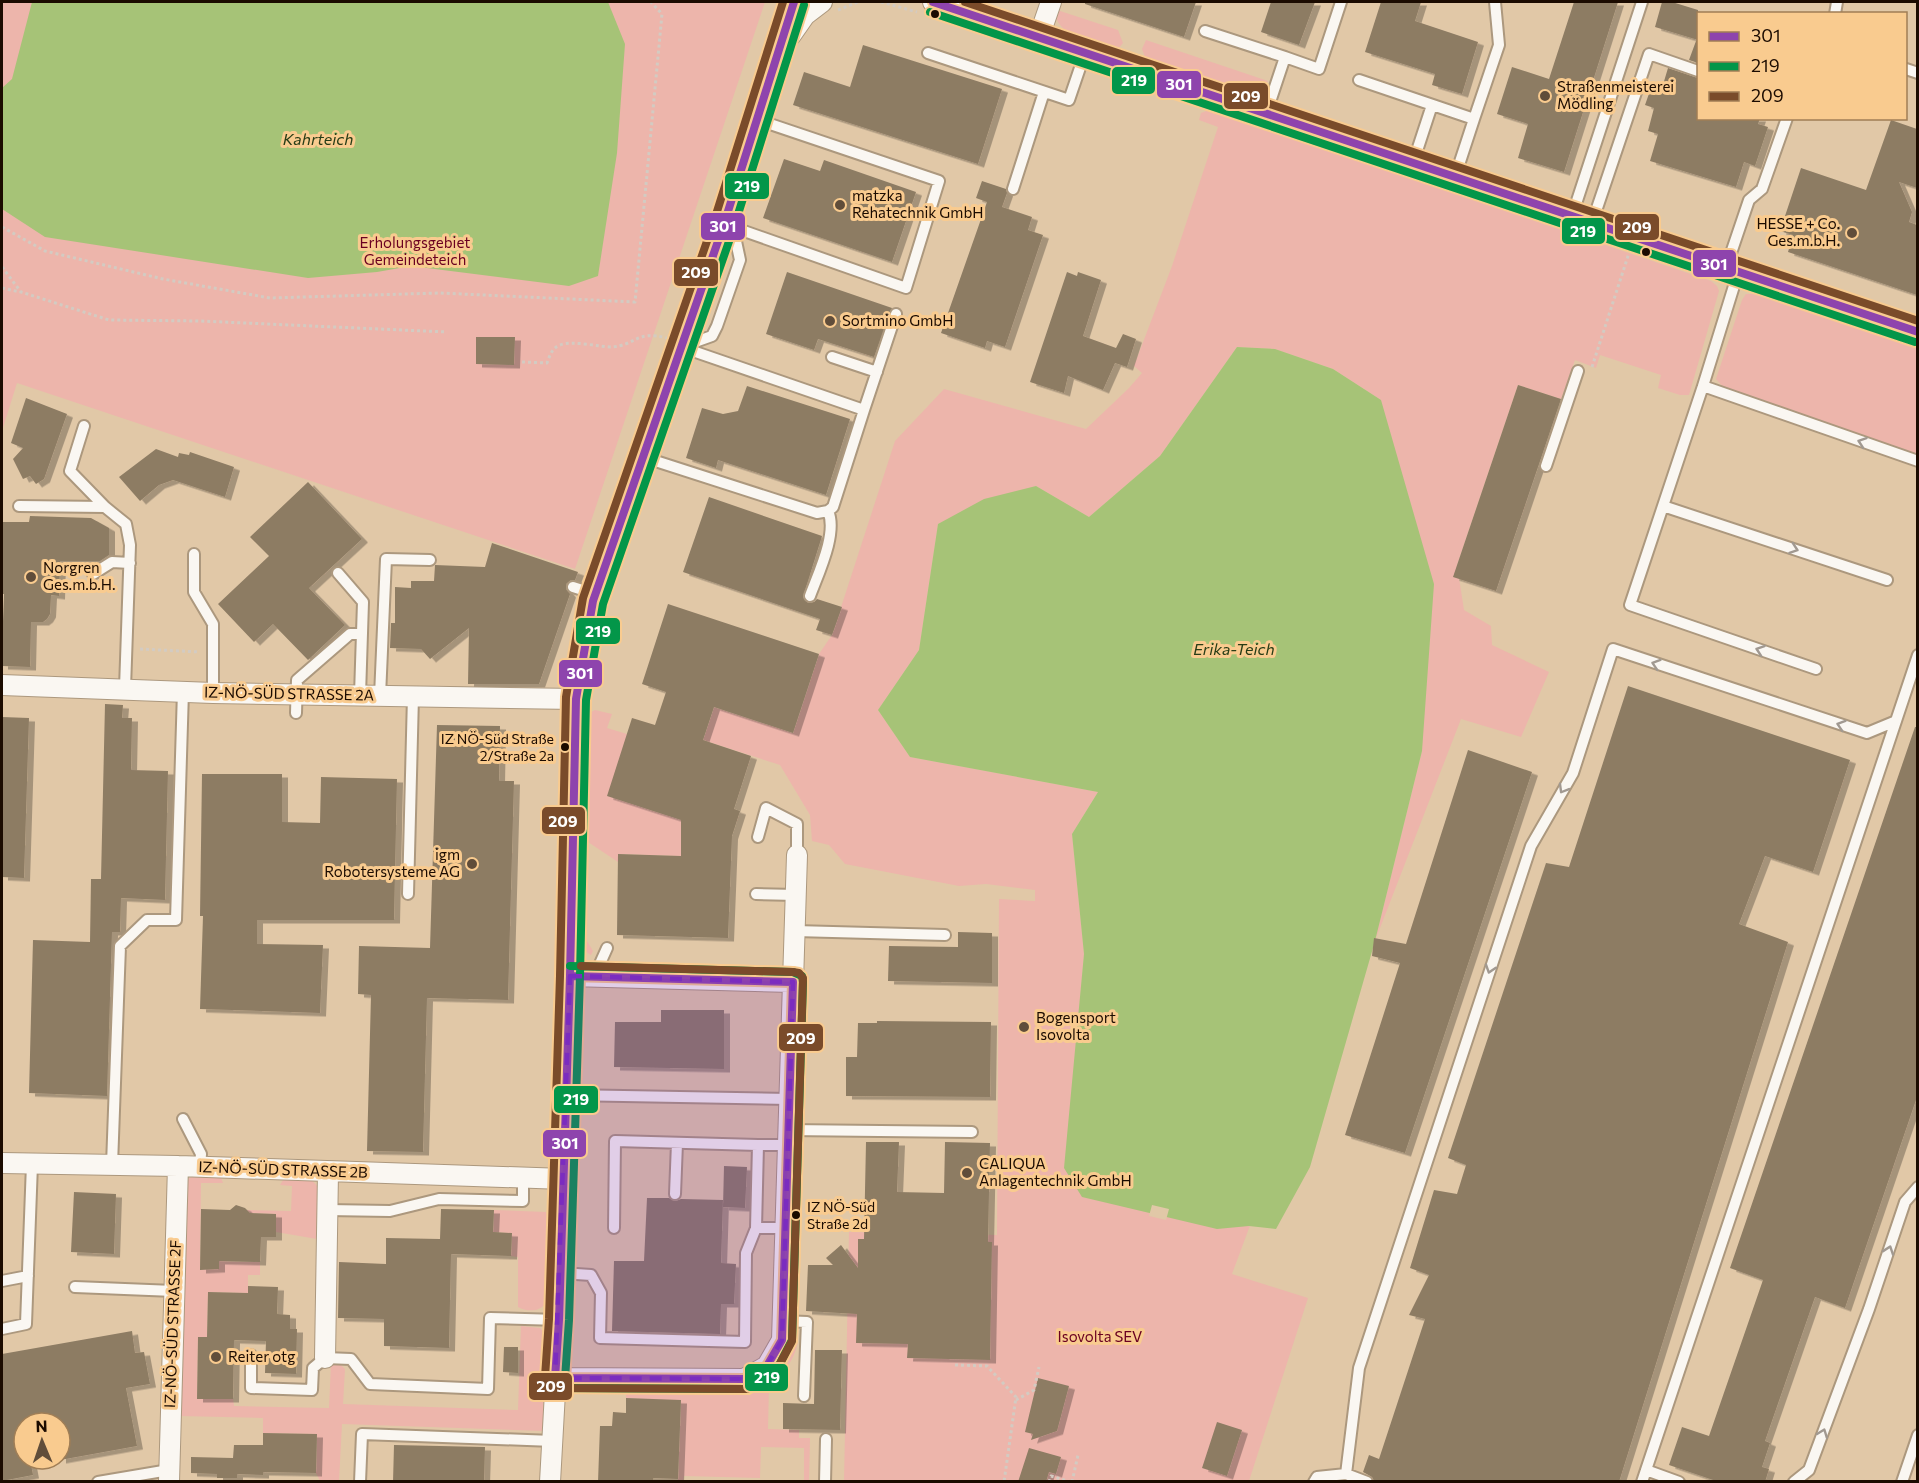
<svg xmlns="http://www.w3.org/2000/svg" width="1919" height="1483" viewBox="0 0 1919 1483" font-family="Commissioner,sans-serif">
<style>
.green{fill:#edb5ab}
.water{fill:#a6c377}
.pier{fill:#e1c8a7}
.building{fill:#8d7c64;filter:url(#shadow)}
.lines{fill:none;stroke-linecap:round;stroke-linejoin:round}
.lane-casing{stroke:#ac987e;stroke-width:14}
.street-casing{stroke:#ac987e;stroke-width:22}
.path{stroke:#d3cbc2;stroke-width:3;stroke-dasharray:3 3;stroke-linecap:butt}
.lane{stroke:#faf7f2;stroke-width:10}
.street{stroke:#faf7f2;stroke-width:20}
.bus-1-casing{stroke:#f9cb8f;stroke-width:12}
.bus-2-casing{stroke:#f9cb8f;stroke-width:12}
.bus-3-casing{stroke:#f9cb8f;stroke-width:12}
.bus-1{stroke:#8e44ad;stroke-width:8}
.bus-2{stroke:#039649;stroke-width:8}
.bus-3{stroke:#7a4b2a;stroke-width:8}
.oneway{stroke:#a19991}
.marked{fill:#7b2cbf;fill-opacity:0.2;stroke:#7b2cbf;stroke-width:4.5;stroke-dasharray:12 8;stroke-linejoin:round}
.bus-dot{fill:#1b0b00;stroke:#f9cb8f;stroke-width:2}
.poi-dot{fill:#604d3a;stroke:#f9cb8f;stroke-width:2}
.labels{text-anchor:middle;stroke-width:6;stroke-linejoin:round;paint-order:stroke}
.bus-label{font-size:14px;fill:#1b0b00;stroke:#f9cb8f;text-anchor:end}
.poi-label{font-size:15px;fill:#1b0b00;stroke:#f9cb8f;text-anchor:start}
.park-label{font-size:15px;fill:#6a0021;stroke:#f9cb8f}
.street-label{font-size:15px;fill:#1b0b00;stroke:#f9cb8f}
.water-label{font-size:16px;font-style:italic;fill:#273c16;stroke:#f9cb8f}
.line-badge{stroke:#f9cb8f;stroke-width:2}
.badge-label{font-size:16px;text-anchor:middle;font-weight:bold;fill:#fff}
</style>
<defs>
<filter id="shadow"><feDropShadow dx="6" dy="3.5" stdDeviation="0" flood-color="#0004"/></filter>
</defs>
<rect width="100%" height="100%" fill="#e1c8a7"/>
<path class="green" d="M2 2H765L575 569 17 383 2 431Z
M1054 9 1118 30 1123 43 1118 49 1110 52C1090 42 1056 36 1054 9Z
M1146 40 1268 81 1264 89 1251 99 1148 65 1142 49Z
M1209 110 1711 281 1717 286 1719 291 1689 395H1680L1658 388 1661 375 1600 355 1596 368 1575 360 1561 399 1518 385 1457 565 1464 610 1491 626 1492 645 1549 672 1521 737 1461 719 1375 941 1422 751 1381 400 1333 369 1275 349 1237 347 1160 456 1089 517 1036 486 938 524 919 650 878 710 910 757 1098 792 1072 834 1084 954 1074 1068 1297 1099 1232 1274 1308 1298 1249 1481H844L849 1232 997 1235 999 899 1035 901V890L986 884 959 886 845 864 829 845 812 841 810 815 780 765 703 740 714 707 793 733 819 654 832 635 895 441 944 389 1086 429 1129 388 1142 373 1134 366 1172 266 1218 127 1199 120 1201 113Z
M1746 294H1753L1917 348V454L1725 389 1716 379 1742 300Z
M595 710 612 714 607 728 627 734 681 820V856L619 854 618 862 588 842 587 941 593 951 591 955C573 947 580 887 580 868H583L585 839 582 822 586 720 591 712Z
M196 1175H217L221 1178 223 1183H201L200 1269H219V1261L260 1262V1275H248V1293L208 1292 207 1337H198L197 1399H233L234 1406 329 1408 331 1364 338 1362 345 1369 343 1404 518 1410 521 1326 540 1328 545 1334 543 1431 342 1424 339 1481H320L316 1473 317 1434 263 1433V1418L179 1416 186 1184 189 1178Z
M285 1177C298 1178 312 1175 318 1188L317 1239 276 1232V1214L247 1213V1210L291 1211 292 1186 280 1185Z
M494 1210 546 1212 549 1220 546 1303C540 1312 527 1312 518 1307V1257L511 1256 512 1233 493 1232Z
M790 1342H798C794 1362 783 1373 769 1386L768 1429 799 1430V1438H810L809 1481H804V1448L761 1447 760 1478 684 1476 683 1481H678L681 1401 626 1398V1394L632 1387 739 1389C766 1384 784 1370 790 1342Z"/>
<path class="water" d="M32 2H608L625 44 617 153 598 276 569 286 411 266 377 272 308 278 45 237 2 209V88L12 79Z
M1237 347 1275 349 1333 369 1381 400 1434 584 1422 751 1375 941 1310 1167 1276 1229 1249 1226 1217 1229 1082 1197 1064 1168 1084 954 1072 834 1098 792 910 757 878 710 919 650 938 524 984 499 1036 486 1089 517 1160 456Z"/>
<path class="pier" d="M1152 1205 1169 1209 1166 1220 1149 1216Z"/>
<path class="building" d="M1085 2H1196L1184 37 1085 4Z
M1271 2H1315L1299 45 1261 32Z
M1381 2H1421L1415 21 1478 42 1462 94 1432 85 1435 74 1365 52Z
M1574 2H1618L1564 172 1518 158 1528 124 1497 114 1512 67 1549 79Z
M1662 2H1672L1698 10V40L1655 27Z
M1696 41H1698V63L1689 60Z
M863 45 1002 89 978 164 793 105 804 72 850 87Z
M1668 68 1698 78V118H1760L1758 124 1768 127 1755 166 1744 162 1736 187 1650 161 1658 134 1648 131 1654 108 1645 105 1652 85 1662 88Z
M1891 120 1917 129V188L1899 182 1912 212 1909 222 1917 225V295L1788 252 1793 235 1780 231 1801 168 1866 190Z
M784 159 820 171 824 160 916 192 892 262 763 218Z
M982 181 1006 189 1007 193 1002 207 1032 217 1028 230 1043 235 1005 347 987 341 985 348 941 333 987 202 976 198Z
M787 272 892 308 874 357 818 339 814 350 766 334Z
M1067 272 1077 276 1078 272 1101 280 1083 336 1116 348 1123 334 1136 339 1127 367 1115 363 1103 390 1068 376 1064 393 1030 382Z
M476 337H515L514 365 476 364Z
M1518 385 1561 399 1496 591 1453 577Z
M747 386 850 419 826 495 718 460 716 468 686 458 702 408 723 414 738 411Z
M26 398 67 414 44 479 36 484 30 476 23 479 13 459 23 448 11 443Z
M156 449 178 457 179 453 189 455 190 452 234 467 225 497 173 480 159 485 140 501 119 477Z
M308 482 362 539 309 588 345 625 308 660 273 624 254 642 218 604 269 556 250 537Z
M709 497 822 536 803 597 808 603 814 602 817 599 842 607 832 635 816 630 820 619 683 572Z
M30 516 91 518 109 528V555L100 561H60L59 596 51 595 50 614 47 619 43 622H31L30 667 2 666V621H3L4 594H2V522H29Z
M492 543 578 572 575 580H571L566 584V589L570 594 539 684H468L469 628 430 659 421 649 390 648 391 623H395V587L411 588V581H434L435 565 485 567Z
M668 604 819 654 793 733 714 707 703 740 751 756 734 809 740 811 732 836 728 938 617 935 618 854 681 856V820L607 796 632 718 655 725 666 692 642 684Z
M1628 686 1850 760 1813 872 1765 856 1739 924 1788 942 1619 1482H1374L1372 1477 1363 1472 1369 1455 1379 1459 1425 1319 1409 1315 1429 1275 1410 1268 1434 1190 1457 1194 1466 1165 1448 1158 1546 863 1569 867Z
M105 704 123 705 122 718H132L131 770 168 771 165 900 121 898 120 932H112L107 1096 29 1093 33 940 90 942 91 879H101Z
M2 717 29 718 24 878 2 877Z
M437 725 500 726 499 781H514L508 1000 427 998 423 1152 367 1151 371 995 358 994 359 946 430 948Z
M1915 727H1917V1097L1845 1308 1815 1297 1765 1441 1770 1443 1762 1467 1769 1469 1765 1482H1719L1669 1465 1682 1427 1709 1436 1763 1280 1730 1268Z
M1468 750 1532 772 1405 1153 1345 1135 1400 963 1372 956 1374 938 1406 944Z
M202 774H282V822L320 823 321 777 397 779 394 920H257V944L323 945 320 1013 200 1009 203 916H200Z
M958 932 992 933V983L888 981 889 946 958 947Z
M661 1010H724V1069L614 1067 615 1022H661Z
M877 1021 991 1022 990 1097 846 1096V1057H857L858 1023H877Z
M866 1142H899L897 1192 944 1193 945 1142 990 1143 988 1242H992L990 1360 907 1358 908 1344 856 1343 857 1314 806 1311 808 1265H833L826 1258 841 1245 858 1268V1239H864Z
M724 1166 747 1167 745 1208 723 1207Z
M74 1192 116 1194 114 1254 71 1252Z
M647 1198H669L675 1201 681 1199 723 1200 721 1263 736 1264 734 1304H721L720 1334 612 1331 614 1261H644Z
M236 1205 245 1208 250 1213 276 1214V1237H261L260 1262 219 1261V1269L200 1270 201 1209 230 1210Z
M441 1209 494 1210 493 1232 512 1233 511 1256 451 1254 449 1348 384 1346V1319L338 1318 339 1262 386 1264V1238L440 1239Z
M248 1286 278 1287 277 1314 290 1315V1329H297L296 1374 265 1373 266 1341 234 1340 233 1399H197L198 1337H207L208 1292 248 1293Z
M132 1331 135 1353 144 1352 150 1384 126 1388 137 1446 60 1460V1423H24V1459H30L33 1475 2 1481V1354Z
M504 1347H518V1373L503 1372Z
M815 1350H842L840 1430 783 1429V1403L814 1404Z
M1038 1378 1069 1386 1057 1431 1031 1440 1033 1434 1025 1432Z
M626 1398 681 1400 678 1479 653 1478V1482H598L600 1426H612L613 1412 626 1413Z
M1217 1422 1242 1430 1227 1476 1202 1468Z
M263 1433 317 1434 316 1473 263 1472V1475L237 1474V1478H217V1474L191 1473V1457L233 1458 234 1445H263Z
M394 1445 485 1447 484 1482H393Z
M1029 1448 1061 1457 1056 1474 1049 1472 1046 1482H1018Z"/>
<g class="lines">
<defs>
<path id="lane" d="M1835 14 1837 2
M1205 31 1285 57 1266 114
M928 53 1069 100 1085 53
M1285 57 1319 69 1341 2
M1906 69 1918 73
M1359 80 1474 119 1499 45 1495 2
M1413 163 1432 105
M1455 177 1474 119
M1013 189 1044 92
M1572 216 1642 2
M1592 223 1649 54 1698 71
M724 224 906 288 939 181 758 120
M1726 268 1749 200 1762 189 1787 118
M1738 273 1703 386 1630 605 1816 669
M681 347 712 336 717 326 740 260 733 227
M832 357 877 372
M1703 386 1918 461
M864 410 896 314
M84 426 70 471 105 507
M643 457 817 513 828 511 833 507 864 410 681 347
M1546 466 1578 371
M19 506 105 507 126 524 130 545 125 688
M1663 506 1887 580
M194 554V592L213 624V693
M338 573 363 602 360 695
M93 574 112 562 130 563
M573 587 595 594
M810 596C818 574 838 533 828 511
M380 696 386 559 430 560
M296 713 297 680 350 634H362
M758 837 766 808 797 824V855
M408 894 413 696
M756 894 796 895
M795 931 945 935
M594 977 607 948
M567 1095 789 1099
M183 1119 201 1154 200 1167
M788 1130 972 1132
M112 1165 120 946 147 920H176L183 691
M675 1194 677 1143
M327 1210 390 1211 439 1199 523 1201V1178
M614 1228 615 1141 758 1145
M756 1228H785
M561 1273 591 1275 601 1293 600 1338 745 1342 746 1253 756 1228 758 1145H788
M2 1281 28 1276
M75 1287 174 1291
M782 1321 807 1322 804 1396
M2 1329 26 1324 32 1164
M251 1355V1388L312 1390 313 1368 325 1358 351 1359 370 1384 488 1389 490 1318 559 1320
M1646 1470 1679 1482
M98 1482 169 1470
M360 1482 362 1434 553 1441
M825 1482 826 1439
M1314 1482 1317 1477 1346 1474
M1367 1482 1346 1474 1359 1368 1531 846 1573 773 1613 649 1867 733 1896 721
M1642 1482 1918 655
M1794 1482 1809 1470 1869 1309 1905 1202 1918 1187
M1902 1482 1918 1435"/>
<path id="street" d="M933 2 1918 332
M791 35 805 15 822 2
M1039 37 1051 2
M2 685 213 693 576 699
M793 982 797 855
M2 1163 178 1166 564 1179
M325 1358 328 1172
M555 1378 744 1379 767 1366 782 1340 793 982 570 976
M169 1482 178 1166
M550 1482 559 1320 570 976 576 699 593 601 724 224 794 2"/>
</defs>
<use href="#lane" class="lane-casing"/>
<use href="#street" class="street-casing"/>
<path class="path" d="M881 2 917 12
M838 10 858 2
M2 227 45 251 163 279 270 298 440 293 635 302 662 14 651 2
M2 267 21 292 109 320 200 321 447 332
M2 288 20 292
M522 362 547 363C550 355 552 348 560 345 572 340 599 347 612 347 636 345 636 330 667 338
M1592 367 1629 253
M140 649 200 652
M955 1365 987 1366 1016 1397 1004 1482
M1016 1400 1034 1390 1039 1367
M1049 1482 1051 1476 1071 1482
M1072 1482 1078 1455"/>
<use href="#lane" class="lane"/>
<use href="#street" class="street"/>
<defs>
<path id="bus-1" d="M933 2 1918 332
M555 1378 559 1320 570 976 576 699 593 601 724 224 794 2
M555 1378 744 1379 767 1366 782 1340 793 982 570 976"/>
<path id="bus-2" d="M930 12 1915 342
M565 1379 569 1320 580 976 586 700 603 604 734 227 804 5
M555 1388 746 1389 775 1373 792 1340 803 982 802 976 793 972 570 966"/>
<path id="bus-3" d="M965 2 1918 321
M581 966 793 972 799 973 803 978 792 1341 775 1373 748 1389 554 1388 547 1385 545 1377 549 1319 560 976 566 697 583 598 714 221 783 2"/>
</defs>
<use href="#bus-1" class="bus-1-casing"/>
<use href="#bus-2" class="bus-2-casing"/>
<use href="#bus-3" class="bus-3-casing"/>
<use href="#bus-1" class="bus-1"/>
<use href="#bus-2" class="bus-2"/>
<use href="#bus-3" class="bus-3"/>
</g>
<defs><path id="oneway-chevron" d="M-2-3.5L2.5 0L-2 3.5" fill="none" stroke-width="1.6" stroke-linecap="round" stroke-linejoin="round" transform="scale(1.5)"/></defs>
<g class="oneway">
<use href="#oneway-chevron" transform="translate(1862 442) rotate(-161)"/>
<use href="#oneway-chevron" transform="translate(1794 549) rotate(19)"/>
<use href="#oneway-chevron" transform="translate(1760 650) rotate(-161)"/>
<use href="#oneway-chevron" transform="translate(1656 664) rotate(-162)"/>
<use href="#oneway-chevron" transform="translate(1841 725) rotate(-162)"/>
<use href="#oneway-chevron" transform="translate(1563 789) rotate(120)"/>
<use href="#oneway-chevron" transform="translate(1490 969) rotate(108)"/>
<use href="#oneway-chevron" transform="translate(1889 1250) rotate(-71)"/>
<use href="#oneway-chevron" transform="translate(1823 1433) rotate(-69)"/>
</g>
<path class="marked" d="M570 976 793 982 782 1340 767 1366 744 1379 555 1378Z"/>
<g class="bus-dot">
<circle cx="935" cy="14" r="5"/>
<circle cx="1646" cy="252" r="5"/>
<circle cx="565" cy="747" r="5"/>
<circle cx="796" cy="1215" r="5"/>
</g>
<g class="poi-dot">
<circle cx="1545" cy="96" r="6"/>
<circle cx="840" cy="205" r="6"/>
<circle cx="1852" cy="233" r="6"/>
<circle cx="830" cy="321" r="6"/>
<circle cx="31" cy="577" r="6"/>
<circle cx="472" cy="864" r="6"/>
<circle cx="1024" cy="1027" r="6"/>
<circle cx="967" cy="1173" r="6"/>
<circle cx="216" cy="1357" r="6"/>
</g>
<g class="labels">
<g class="bus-label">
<text x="554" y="744">IZ NÖ-Süd Straße<tspan x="554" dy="17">2/Straße 2a</tspan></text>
<text x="807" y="1212" text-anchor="start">IZ NÖ-Süd<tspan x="807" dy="17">Straße 2d</tspan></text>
</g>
<g class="poi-label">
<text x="1557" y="92">Straßenmeisterei<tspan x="1557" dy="17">Mödling</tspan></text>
<text x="852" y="201">matzka<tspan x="852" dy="17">Rehatechnik GmbH</tspan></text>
<text x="1840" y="229" text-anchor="end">HESSE + Co.<tspan x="1840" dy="17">Ges.m.b.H.</tspan></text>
<text x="842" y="326">Sortmino GmbH</text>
<text x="43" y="573">Norgren<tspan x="43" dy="17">Ges.m.b.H.</tspan></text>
<text x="460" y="860" text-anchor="end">igm<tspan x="460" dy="17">Robotersysteme AG</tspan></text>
<text x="1036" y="1023">Bogensport<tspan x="1036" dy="17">Isovolta</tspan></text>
<text x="979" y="1169">CALIQUA<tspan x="979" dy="17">Anlagentechnik GmbH</tspan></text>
<text x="228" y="1362">Reiter otg</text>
</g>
<g class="park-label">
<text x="415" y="248">Erholungsgebiet<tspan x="415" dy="17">Gemeindeteich</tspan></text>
<text x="1100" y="1342">Isovolta SEV</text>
</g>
<g class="street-label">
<text transform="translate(289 694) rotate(1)" y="5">IZ-NÖ-SÜD STRASSE 2A</text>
<text transform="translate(283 1170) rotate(2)" y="5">IZ-NÖ-SÜD STRASSE 2B</text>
<text transform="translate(173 1324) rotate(-88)" y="5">IZ-NÖ-SÜD STRASSE 2F</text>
</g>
<g class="water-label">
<text x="318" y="145">Kahrteich</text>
<text x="1234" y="655">Erika-Teich</text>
</g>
</g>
<g class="line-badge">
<rect x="1111" y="66" width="45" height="29" rx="6" fill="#039649"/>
<rect x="1156" y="70" width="46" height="29" rx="6" fill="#8e44ad"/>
<rect x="1223" y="82" width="46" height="28" rx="6" fill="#7a4b2a"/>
<rect x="724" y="172" width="46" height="28" rx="6" fill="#039649"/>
<rect x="700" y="212" width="46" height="29" rx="6" fill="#8e44ad"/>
<rect x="1614" y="213" width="46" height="28" rx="6" fill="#7a4b2a"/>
<rect x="1561" y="217" width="45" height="28" rx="6" fill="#039649"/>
<rect x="1692" y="249" width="45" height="29" rx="6" fill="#8e44ad"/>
<rect x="673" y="258" width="46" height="29" rx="6" fill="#7a4b2a"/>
<rect x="575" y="617" width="46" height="28" rx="6" fill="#039649"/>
<rect x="558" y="659" width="45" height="29" rx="6" fill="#8e44ad"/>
<rect x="541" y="806" width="45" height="29" rx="6" fill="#7a4b2a"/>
<rect x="778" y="1023" width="46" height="29" rx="6" fill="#7a4b2a"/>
<rect x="553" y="1085" width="46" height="29" rx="6" fill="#039649"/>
<rect x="542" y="1129" width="45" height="29" rx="6" fill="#8e44ad"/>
<rect x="744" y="1363" width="45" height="29" rx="6" fill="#039649"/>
<rect x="528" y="1372" width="45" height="29" rx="6" fill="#7a4b2a"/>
</g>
<g class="badge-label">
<text x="1134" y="86">219</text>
<text x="1179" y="90">301</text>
<text x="1246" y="102">209</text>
<text x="747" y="192">219</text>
<text x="723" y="232">301</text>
<text x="1637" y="233">209</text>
<text x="1583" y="237">219</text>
<text x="1714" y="270">301</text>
<text x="696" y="278">209</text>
<text x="598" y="637">219</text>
<text x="580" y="679">301</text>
<text x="563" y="827">209</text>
<text x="801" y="1044">209</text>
<text x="576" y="1105">219</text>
<text x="565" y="1149">301</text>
<text x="767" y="1383">219</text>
<text x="551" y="1392">209</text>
</g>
<rect width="1919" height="1483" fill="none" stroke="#1b0b00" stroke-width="6"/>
<rect x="1697" y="12" width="210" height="108" fill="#f9cb8f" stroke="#a07e56" stroke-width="1.5"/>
<rect x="1709" y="32" width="30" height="9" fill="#8e44ad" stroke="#a07e56" stroke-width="1.5"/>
<text x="1751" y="42" font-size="18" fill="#1b0b00">301</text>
<rect x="1709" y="62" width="30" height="9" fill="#039649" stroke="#a07e56" stroke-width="1.5"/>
<text x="1751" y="72" font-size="18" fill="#1b0b00">219</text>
<rect x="1709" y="92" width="30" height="9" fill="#7a4b2a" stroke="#a07e56" stroke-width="1.5"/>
<text x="1751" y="102" font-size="18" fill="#1b0b00">209</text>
<g transform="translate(42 1441) rotate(358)"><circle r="28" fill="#f9cb8f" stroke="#a07e56" stroke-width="1.5"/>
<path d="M0-4.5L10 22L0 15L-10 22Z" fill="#604d3a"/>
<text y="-9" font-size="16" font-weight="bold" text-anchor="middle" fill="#1b0b00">N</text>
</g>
</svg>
